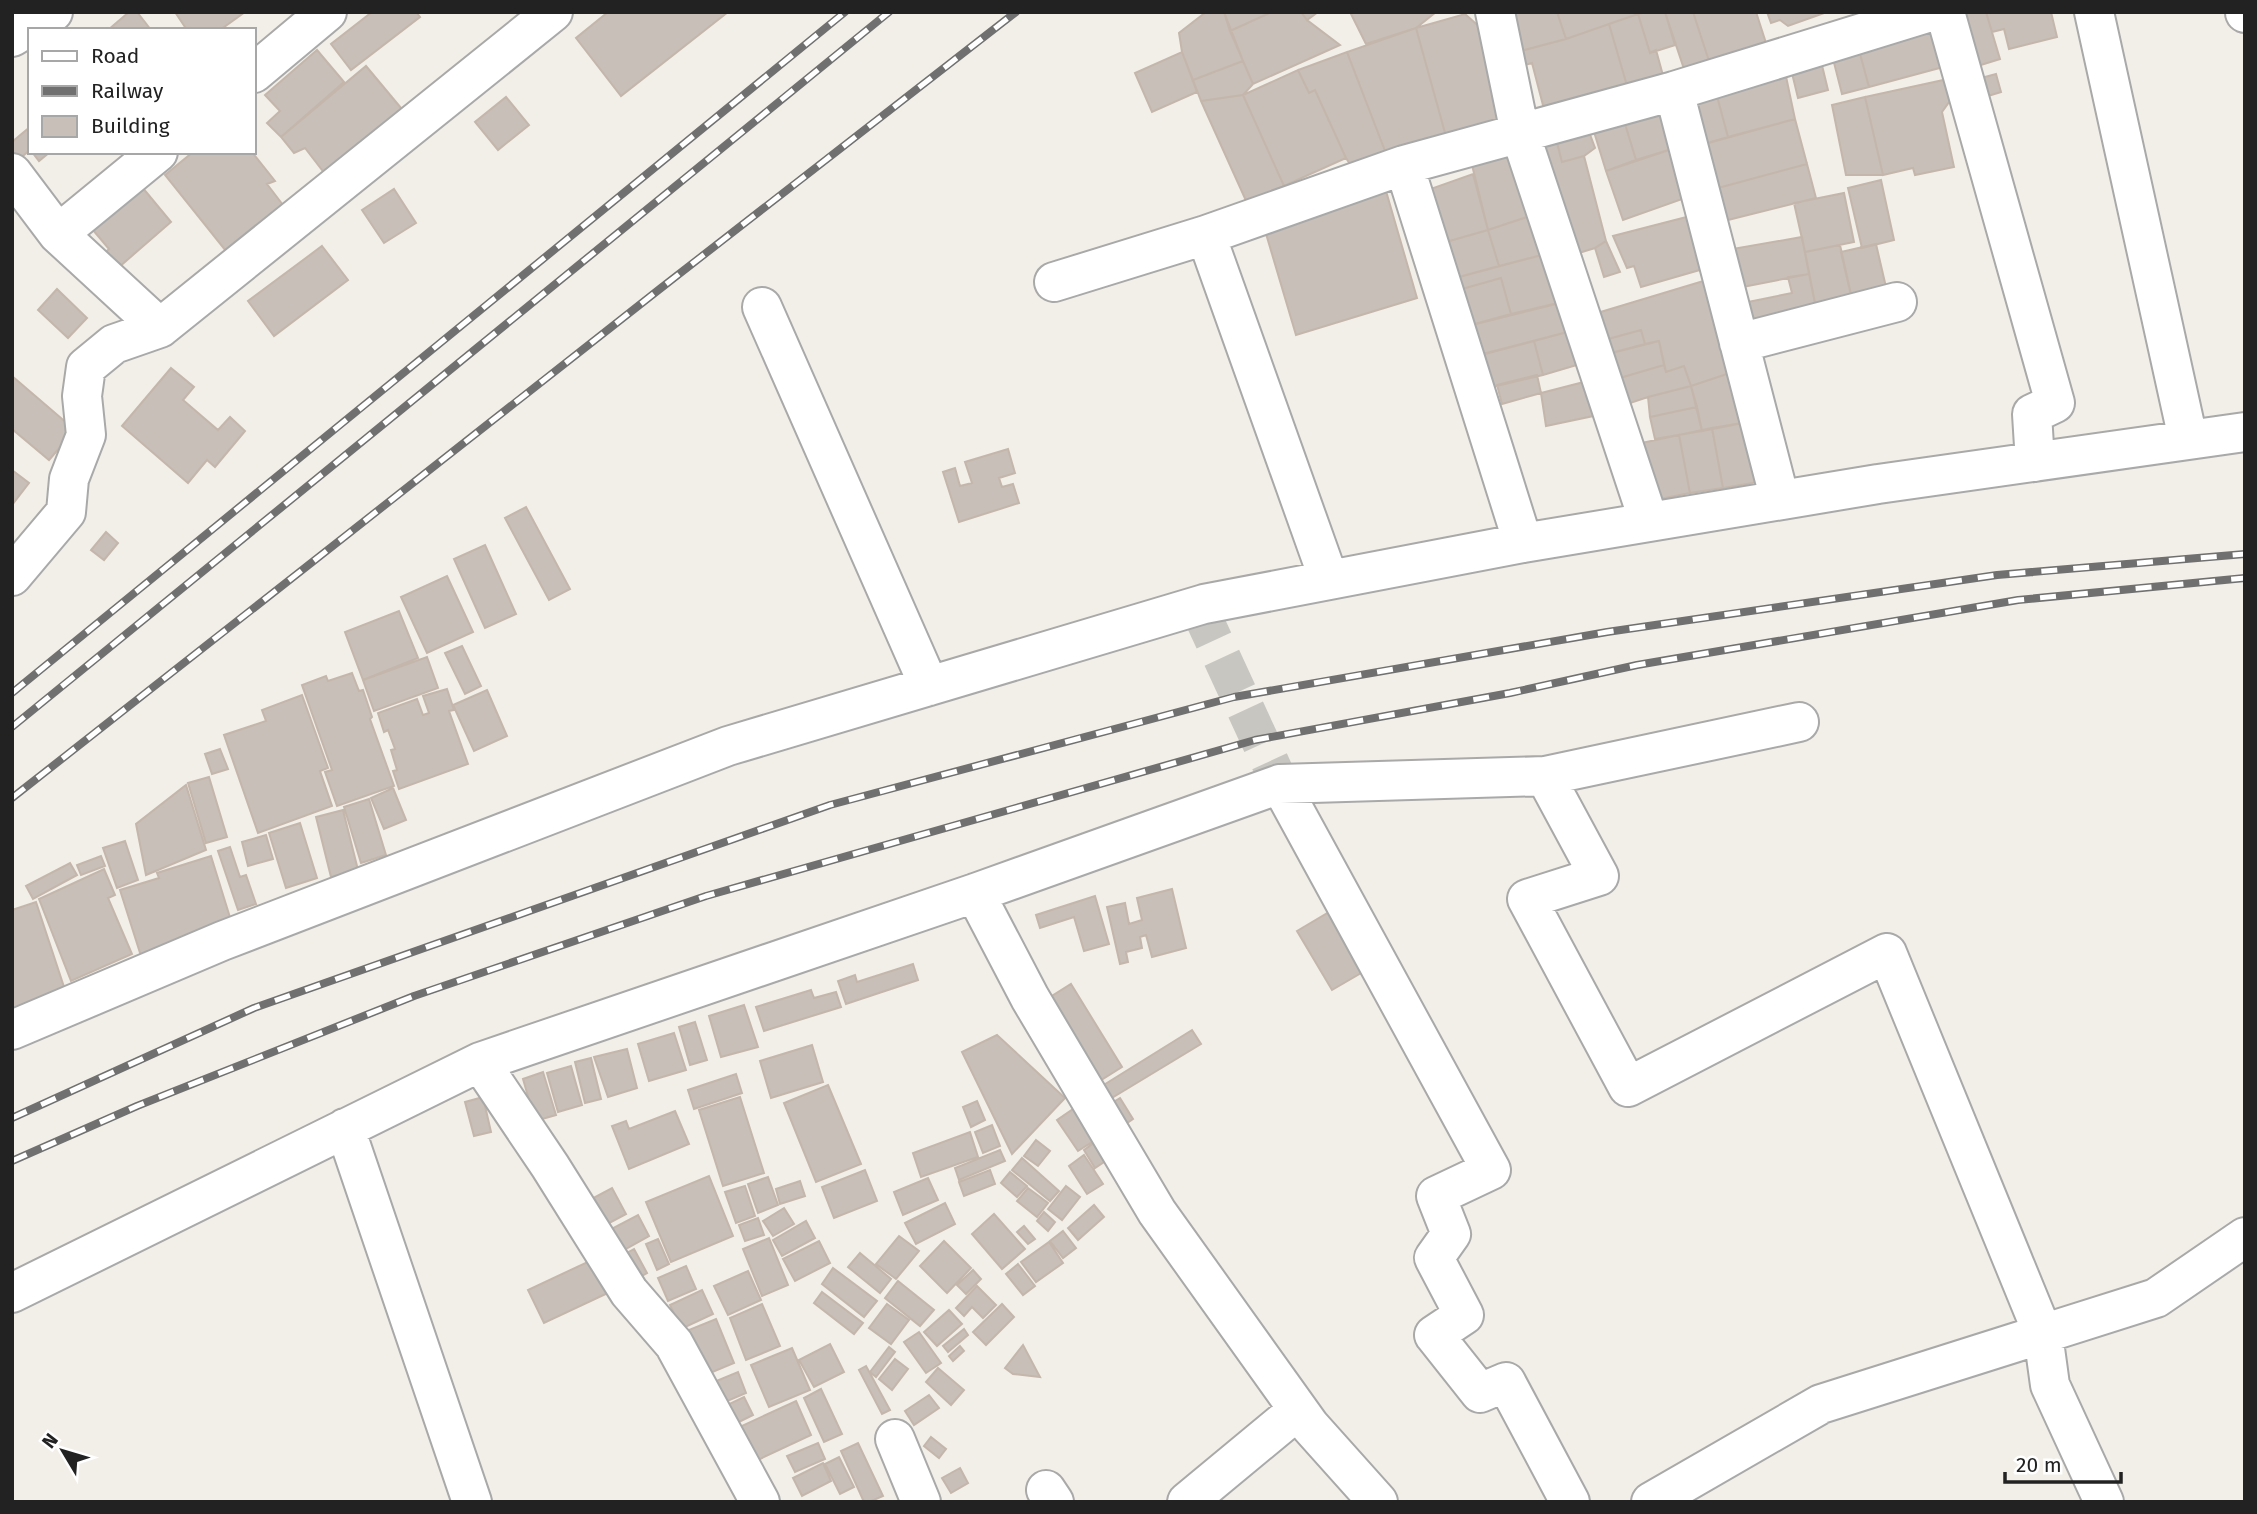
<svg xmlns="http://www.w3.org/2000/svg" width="2257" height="1514" viewBox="0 0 2257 1514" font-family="'Fira Sans',sans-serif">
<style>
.building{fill:#c7bfb8;stroke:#c4b6ab;stroke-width:2}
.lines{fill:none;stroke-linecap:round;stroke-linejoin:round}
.minor-tunnel{stroke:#c8c6c1;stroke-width:38;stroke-dasharray:38 19;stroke-linecap:butt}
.minor-casing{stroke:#a9a9a9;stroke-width:42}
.minor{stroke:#fff;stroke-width:38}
.rail-casing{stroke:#707070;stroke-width:8}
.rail{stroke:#fff;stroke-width:5;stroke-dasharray:16;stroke-linecap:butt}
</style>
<rect width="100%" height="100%" fill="#f2efe9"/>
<path class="building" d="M129 12H137L151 30H108Z
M175 12H245L220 30H187Z
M372 12H416L420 17 351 70 331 44Z
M608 12H728L621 96 576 38Z
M1206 12H1224L1243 61 1193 80 1182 52 1179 33Z
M1224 12H1272L1230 31Z
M1272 12H1301L1307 20 1340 45 1253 84 1230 31Z
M1301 12H1318L1307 20Z
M1350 12H1436L1416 28 1366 44Z
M1504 12H1557L1566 39 1517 52Z
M1557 12H1638V14L1566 39Z
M1645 12H1665L1675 45 1650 53 1638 14Z
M1665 12H1693L1710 64 1685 72Z
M1693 12H1756L1767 46 1710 64Z
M1767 12H1827L1788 26 1780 20 1771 23Z
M1960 12H1986L2000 59 1968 69Z
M1986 12H2051L2057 37 2009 49 2004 29 1992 32Z
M1465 14 1491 37 1515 120 1447 140 1416 28Z
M1638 14 1650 53 1656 50 1664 79 1628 89 1609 24Z
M1934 18 1947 66 1869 87 1856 39Z
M1609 24 1628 89 1544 109 1532 63 1521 66 1517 52 1566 39Z
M1416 28 1447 140 1387 156 1347 52Z
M1856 39 1869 87 1842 94 1830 47Z
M317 50 344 82 281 137 267 123 280 111 265 95Z
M1182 52 1197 92 1152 112 1135 73Z
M1347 52 1387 156 1352 167 1346 158 1315 90 1309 93 1298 70Z
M1820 57 1828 90 1798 98 1790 65Z
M1243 61 1253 84 1243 95 1201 101 1193 80Z
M366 66 406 114 329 179 305 148 294 153 281 137Z
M1784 67 1795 119 1728 137 1714 85Z
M1298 70 1309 93 1315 90 1346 158 1284 186 1243 95Z
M1996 74 2001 92 1975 100 1970 81Z
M1948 79 1952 98 1942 112 1954 167 1915 175 1913 168 1883 175 1865 97Z
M1714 85 1728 137 1694 147 1680 95Z
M1243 95 1284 186 1247 203 1201 101Z
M506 97 529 125 498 150 475 122Z
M1865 97 1883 175H1846L1832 105Z
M1659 102 1672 149 1636 160 1622 114Z
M1622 114 1636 160 1606 171 1591 122Z
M1795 119 1807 164 1707 191 1694 147Z
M1585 121 1595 148 1584 156 1562 162 1556 139Z
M30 127V150L18 160 12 153V142Z
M1556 139 1562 162 1584 156 1606 241 1595 248 1569 256 1540 143Z
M1517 146 1536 214 1488 230 1471 161Z
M1672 149 1688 197 1623 220 1606 171Z
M32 152H50L39 161Z
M193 152H252L275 181 267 184 283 205 226 251 165 175Z
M1807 164 1816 198 1716 223 1707 191Z
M1473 174 1488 230 1439 244 1422 192Z
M1881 180 1894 240 1862 248 1848 188Z
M142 187 171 222 111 274 98 259 109 249 93 230Z
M394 189 416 223 384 243 362 210Z
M1386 191 1417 298 1296 335 1264 227Z
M1844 193 1854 242 1805 252 1794 203Z
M1702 213 1717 265 1641 287 1634 266 1627 268 1613 236Z
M1536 214 1546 254 1499 266 1488 230Z
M1488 230 1499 266 1459 277 1439 244Z
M1802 237 1809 274 1727 290 1721 251Z
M1606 241 1620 272 1604 277 1595 248Z
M1876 244 1889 300 1854 308 1841 252Z
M1840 245 1854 308 1818 318 1805 252Z
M322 246 348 280 274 336 248 301Z
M1546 254 1558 303 1511 314 1501 278 1462 289 1459 277Z
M1809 274 1818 318 1743 332 1738 304 1792 293 1788 277Z
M1501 278 1511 314 1464 327 1462 289Z
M1710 279 1736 371 1691 386 1684 366 1666 372 1659 341 1645 344 1641 330 1601 341 1594 314Z
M57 289 87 318 68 338 38 310Z
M1568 301 1575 330 1471 357 1464 327Z
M1575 330 1580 364 1543 375 1534 341Z
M1641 330 1645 344 1604 355 1601 341Z
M1534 341 1543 375 1488 388 1481 355Z
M1659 341 1664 365 1613 380 1604 355Z
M1664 365 1666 372 1684 366 1691 386 1648 397 1621 406 1613 380Z
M171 368 194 387 183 400 218 430 230 417 245 431 215 467 207 460 188 483 122 426Z
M1736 371 1748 422 1702 431 1691 386Z
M1537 375 1541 393 1502 404 1497 385Z
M12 376 75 430 49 460 12 429Z
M1584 382 1603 414 1546 426 1541 393Z
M1691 386 1697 407 1650 417 1648 397Z
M1697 407 1702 431 1655 439 1650 417Z
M1748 422 1759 482 1723 488 1712 428Z
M1712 428 1723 488 1690 493 1679 435Z
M1679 435 1690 493 1650 501 1637 444Z
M1008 449 1015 473 999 478 1002 487 1013 484 1019 503 959 522 943 472 955 468 960 486 972 483 965 462Z
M12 470 29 483 12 505Z
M526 507 570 589 549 600 505 518Z
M106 532 118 543 104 560 91 550Z
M485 545 516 614 485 628 454 559Z
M447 576 473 632 427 653 401 597Z
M399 611 418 658 363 680 345 632Z
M462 646 481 686 465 694 445 653Z
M427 657 438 688 374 711 363 680Z
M352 673 359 691 363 690 372 717 370 719 394 786 337 806 325 772 332 770 302 685 326 676 328 681Z
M447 689 454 710 449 711 468 764 399 789 393 771 397 770 391 750 395 749 388 730 384 732 378 713 417 699 423 715 429 713 423 696Z
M487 690 507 736 474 751 453 705Z
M302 695 328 768 320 771 332 806 258 833 224 735 266 721 262 710Z
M220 749 228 769 212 774 205 754Z
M209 777 227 837 206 843 188 783Z
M186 785 206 850 146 875 136 824Z
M393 788 406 820 384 829 371 798Z
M369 799 386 855 361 863 344 807Z
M343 810 358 870 331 877 316 817Z
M300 823 317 878 286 888 269 833Z
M266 835 273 859 248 866 242 842Z
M125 841 138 880 117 888 103 848Z
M230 847 240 877 246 875 256 904 238 910 218 851Z
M101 856 105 866 81 875 77 865Z
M211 856 233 927 141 956 120 890 159 878 157 873Z
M70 863 77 875 33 899 26 886Z
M104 869 115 895 108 898 132 954 71 981 39 899Z
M1172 889 1186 948 1152 957 1146 935 1140 937 1142 948 1126 952 1128 962 1120 964 1107 907 1125 903 1129 924 1142 920 1137 898Z
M1095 896 1109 944 1084 951 1074 917 1040 928 1036 915Z
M36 902 65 990 12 1013V910Z
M1341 905 1375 965 1332 990 1297 931Z
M913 964 918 980 846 1004 838 981 855 975 857 982Z
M1071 984 1122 1067 1090 1087 1039 1004Z
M811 990 814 998 836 992 841 1007 764 1031 756 1007Z
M744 1005 758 1047 721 1057 709 1016Z
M695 1022 707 1060 690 1065 679 1027Z
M1192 1030 1201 1044 1102 1104 1094 1091Z
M674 1033 686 1070 649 1081 638 1044Z
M997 1035 1065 1098 1012 1154 962 1052Z
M812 1045 823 1082 771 1098 760 1061Z
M627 1049 637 1088 608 1097 594 1057Z
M591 1058 601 1099 585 1103 575 1062Z
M571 1066 582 1105 558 1112 547 1073Z
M543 1072 556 1115 535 1121 523 1079Z
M736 1074 742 1093 694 1109 688 1090Z
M828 1085 861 1164 816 1182 784 1103Z
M483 1097 491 1132 474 1136 465 1102Z
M740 1097 764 1173 723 1186 699 1110Z
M1120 1098 1133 1119 1114 1132 1100 1110Z
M977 1101 985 1120 971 1127 963 1107Z
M1079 1105 1100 1137 1078 1151 1057 1120Z
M675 1111 689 1144 629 1169 612 1126 626 1121 629 1129Z
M992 1125 1000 1146 983 1153 975 1132Z
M970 1132 978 1157 921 1177 913 1153Z
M1036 1140 1050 1151 1038 1166 1024 1156Z
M1098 1140 1110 1158 1095 1168 1084 1150Z
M1000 1150 1005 1161 959 1180 955 1168Z
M1084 1155 1103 1184 1087 1194 1069 1166Z
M1022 1158 1059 1191 1050 1201 1012 1170Z
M865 1170 877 1201 834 1218 822 1187Z
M990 1170 995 1184 964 1196 959 1182Z
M1010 1172 1027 1186 1017 1197 1001 1183Z
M709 1176 733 1236 671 1262 646 1202Z
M768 1177 778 1205 758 1213 748 1184Z
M928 1178 938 1200 903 1215 894 1192Z
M800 1181 805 1196 780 1204 776 1189Z
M745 1186 755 1216 736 1223 725 1192Z
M1066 1186 1080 1197 1062 1220 1048 1209Z
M612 1188 626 1214 600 1228 586 1202Z
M1028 1188 1048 1203 1037 1217 1017 1201Z
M945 1203 955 1224 916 1244 905 1223Z
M1094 1205 1104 1217 1078 1240 1068 1228Z
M784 1208 794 1224 773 1236 763 1221Z
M1044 1212 1055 1222 1048 1231 1037 1221Z
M994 1214 1025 1249 1002 1269 972 1234Z
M638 1215 649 1236 613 1256 602 1234Z
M758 1218 764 1235 745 1241 739 1225Z
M806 1221 815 1238 782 1256 773 1240Z
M1024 1226 1035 1239 1028 1244 1017 1232Z
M1063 1231 1076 1248 1063 1258 1050 1241Z
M899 1236 919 1251 896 1279 876 1264Z
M769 1238 788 1285 762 1296 743 1249Z
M658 1239 669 1264 657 1270 646 1244Z
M819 1241 830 1263 795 1281 783 1259Z
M944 1241 971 1268 947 1293 920 1266Z
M1049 1242 1063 1263 1036 1282 1021 1262Z
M634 1249 647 1273 629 1283 616 1259Z
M860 1253 891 1279 880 1293 848 1267Z
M594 1259 610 1292 544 1323 528 1290Z
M1018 1264 1035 1286 1023 1295 1006 1274Z
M686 1266 696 1289 668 1301 658 1278Z
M833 1268 877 1301 864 1317 822 1284Z
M973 1270 981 1279 966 1294 957 1285Z
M748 1271 761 1300 728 1315 714 1286Z
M898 1281 934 1310 920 1326 885 1298Z
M977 1286 996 1305 983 1318 972 1307 964 1316 956 1308Z
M702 1290 713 1314 681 1329 670 1305Z
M822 1292 863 1323 854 1334 814 1303Z
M762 1304 780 1346 746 1360 730 1318Z
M887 1304 909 1320 891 1344 869 1328Z
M1002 1304 1014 1317 986 1345 973 1332Z
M949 1310 962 1324 937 1346 924 1332Z
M716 1319 734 1363 703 1376 684 1332Z
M964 1329 968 1335 948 1352 943 1346Z
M919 1332 941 1363 926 1373 904 1342Z
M830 1344 844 1372 814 1387 799 1360Z
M1023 1345 1040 1377 1013 1374 1005 1368Z
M960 1346 964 1351 953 1361 949 1356Z
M889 1347 895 1352 876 1377 870 1372Z
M792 1348 810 1390 769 1407 751 1365Z
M895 1359 908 1369 892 1390 879 1379Z
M866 1366 890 1410 882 1414 859 1370Z
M938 1368 964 1390 951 1405 926 1382Z
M738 1372 746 1393 718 1405 709 1384Z
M821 1389 842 1434 824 1442 804 1398Z
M929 1395 939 1408 914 1425 905 1411Z
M744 1397 753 1415 729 1427 721 1408Z
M796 1401 811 1435 747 1465 731 1431Z
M931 1437 946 1449 939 1458 924 1446Z
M818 1443 825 1459 795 1472 787 1456Z
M858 1443 883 1496 869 1502H864L841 1451Z
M839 1457 854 1487 840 1494 825 1464Z
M823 1463 831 1481 802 1496 793 1478Z
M960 1468 968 1483 951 1493 942 1478Z"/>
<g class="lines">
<path class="minor-tunnel" d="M1198 606 1280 784"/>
<defs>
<path id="minor" d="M1495 12 1520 133 1649 522
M1945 12 2055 403 2032 414 2035 462
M2094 12 2188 439
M2245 12V13
M12 37 53 12
M254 73 327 12
M1674 91 1780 500
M1404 165 1523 543
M12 173 58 234 160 328 553 12
M58 234 158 152
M1206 235 1329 580
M1054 282 1206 235 1404 165 1674 91 1930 12
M762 307 929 686
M1739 343 1897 302
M12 576 66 512 69 479 86 435 82 396 86 367 114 344 160 328
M1545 776 1599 876 1527 899 1628 1087 1887 953 2043 1334 2050 1385 2104 1502
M1280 784 1491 1170 1436 1196 1451 1234 1434 1258 1464 1315 1434 1335 1480 1393 1506 1382 1570 1502
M975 893 1030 998 1157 1212 1310 1426 1378 1502
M12 1030 222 941 728 746 1204 604 1523 543 1878 484 2245 432
M480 1062 550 1166 629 1292 674 1344 760 1502
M345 1128 472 1502
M12 1293 480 1062 975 893 1280 784 1545 776 1799 722
M895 1439 921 1502
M1046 1490 1054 1502
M1187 1502 1298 1410
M1651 1502 1821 1404 2156 1298 2245 1237"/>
</defs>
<use href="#minor" class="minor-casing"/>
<use href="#minor" class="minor"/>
<defs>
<path id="rail" d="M12 693 845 12
M12 727 889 12
M12 798 661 288 1016 12
M12 1118 254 1008 830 805 1234 697 1607 632 1997 575 2245 554
M12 1161 137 1106 414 996 706 896 1255 740 1510 693 1637 665 2018 600 2245 578"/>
</defs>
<use href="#rail" class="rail-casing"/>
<use href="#rail" class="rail"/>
</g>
<rect width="2257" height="1514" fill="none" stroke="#222222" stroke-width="28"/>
<rect x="28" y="28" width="228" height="126" fill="#ffffff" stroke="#a7a7a7" stroke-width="2"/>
<rect x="42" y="51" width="35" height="10" fill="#ffffff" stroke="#a7a7a7" stroke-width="2"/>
<text x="91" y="63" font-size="21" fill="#222222">Road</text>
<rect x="42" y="86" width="35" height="10" fill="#707070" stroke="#a7a7a7" stroke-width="2"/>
<text x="91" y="98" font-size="21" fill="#222222">Railway</text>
<rect x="42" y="116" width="35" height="21" fill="#c7bfb8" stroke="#a7a7a7" stroke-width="2"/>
<text x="91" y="133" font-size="21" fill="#222222">Building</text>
<g transform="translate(63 1451) rotate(308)" stroke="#ffffff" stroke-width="5" paint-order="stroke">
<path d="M0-5L12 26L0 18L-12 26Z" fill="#222222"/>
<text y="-10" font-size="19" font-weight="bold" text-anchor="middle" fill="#222222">N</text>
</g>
<path d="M2005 1472v10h116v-10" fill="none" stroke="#222222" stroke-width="3.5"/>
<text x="2016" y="1472" font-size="21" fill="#222222" stroke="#ffffff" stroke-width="5" paint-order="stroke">20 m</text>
</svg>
